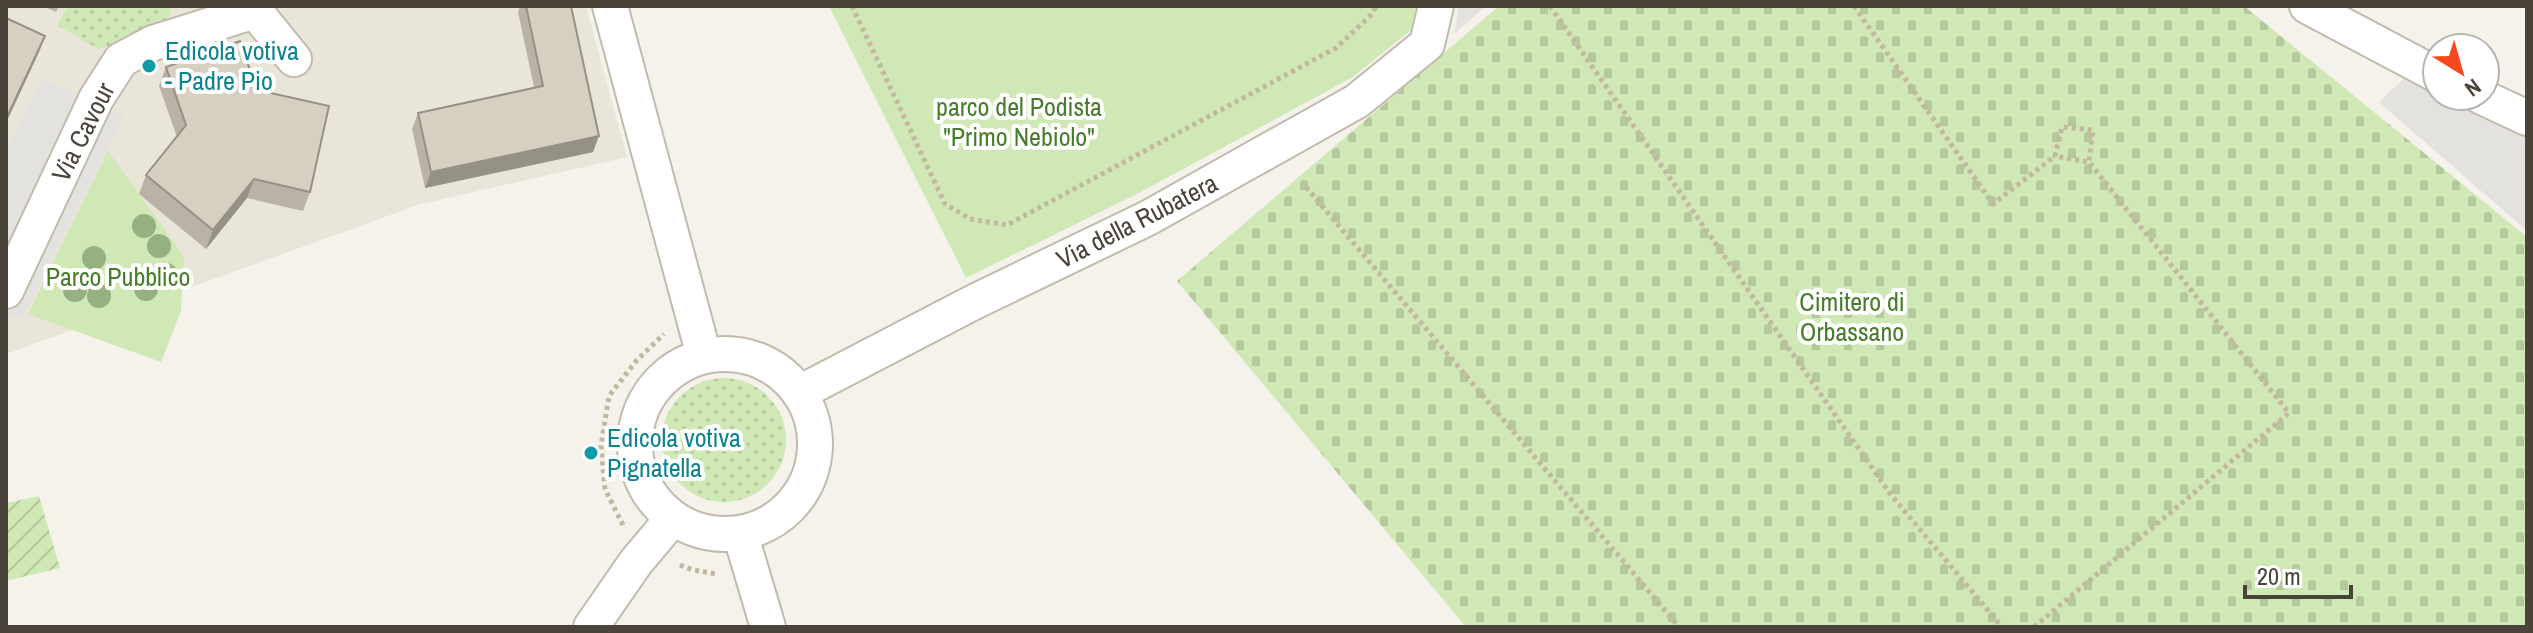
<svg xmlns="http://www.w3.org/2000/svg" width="2533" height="633" viewBox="0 0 2533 633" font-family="'Archivo Narrow',sans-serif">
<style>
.residential{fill:#e9e5d9}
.grass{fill:url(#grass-dots)}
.cemetery{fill:url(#cemetery-stones)}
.park{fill:#cfe8b5}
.garden{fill:url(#garden-furrows)}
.parking{fill:#e4e2df}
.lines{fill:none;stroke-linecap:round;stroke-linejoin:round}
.street-casing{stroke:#c1bbad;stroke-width:38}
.path{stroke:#c2b79f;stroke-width:5;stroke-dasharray:4 4;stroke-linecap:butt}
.street{stroke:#fff;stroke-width:34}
.tree{fill:#95b181}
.wall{fill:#b9b2a5}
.shaded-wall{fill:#969186}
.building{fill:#d7cfc0;stroke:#969186;stroke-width:2}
.culture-dot{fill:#0f9aa8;stroke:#fff;stroke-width:3}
.labels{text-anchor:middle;stroke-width:8;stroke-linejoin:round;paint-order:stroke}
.culture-label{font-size:26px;fill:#0d838f;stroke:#fff;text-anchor:start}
.park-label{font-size:26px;fill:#477c2b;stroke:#fff}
.street-label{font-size:26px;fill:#494339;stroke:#fff}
</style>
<defs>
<pattern id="grass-dots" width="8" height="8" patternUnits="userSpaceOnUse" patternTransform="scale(2)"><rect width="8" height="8" fill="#cfe8b5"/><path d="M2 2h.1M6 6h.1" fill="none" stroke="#b3c89c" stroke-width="1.8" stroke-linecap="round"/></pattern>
<pattern id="cemetery-stones" width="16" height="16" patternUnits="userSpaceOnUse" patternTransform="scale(2)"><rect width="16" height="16" fill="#cfe8b5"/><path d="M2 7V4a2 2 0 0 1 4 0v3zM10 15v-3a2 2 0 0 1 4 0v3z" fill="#b3c89c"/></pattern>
<pattern id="garden-furrows" width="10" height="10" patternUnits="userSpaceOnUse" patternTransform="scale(2)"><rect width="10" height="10" fill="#cfe8b5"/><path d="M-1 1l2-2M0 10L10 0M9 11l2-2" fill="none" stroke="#b3c89c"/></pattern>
</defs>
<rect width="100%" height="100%" fill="#f5f2eb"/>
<path class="residential" d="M6 6H586L627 157 421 204 6 354Z"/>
<path class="grass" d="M68 6H171L168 28 98 49 57 25Z
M662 440a62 62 0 1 1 124 0a62 62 0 1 1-124 0Z"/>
<path class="cemetery" d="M1499 6H2244L2527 237V627H1466L1177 281Z"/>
<path class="park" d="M829 6H1417L1411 30 1353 77 1137 194 966 278Z
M108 151 184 257 181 311 161 362 28 314Z"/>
<path class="garden" d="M39 496 60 568 6 581V503Z"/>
<path class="parking" d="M1459 6H1486L1454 34Z
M2410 73 2437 86V96H2459L2527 128V231L2379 102Z
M42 78 124 116 22 319 6 313V154Z"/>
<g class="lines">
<defs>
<path id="street" d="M254 6 255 11 294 59
M610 6 704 356
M2307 6 2437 75
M2480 96 2527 118
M6 291 96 99 121 60 153 43 255 11
M635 444a90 90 0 1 1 180 0a90 90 0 1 1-180 0Z
M799 393 974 302 1148 218 1357 101 1427 44 1436 6
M740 533 768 627
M591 627 636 562 673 518"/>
</defs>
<use href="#street" class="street-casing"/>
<path class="path" d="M852 6 945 204 970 219 1007 225 1336 48 1372 14 1376 6
M1550 6 1891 495 2002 627
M1854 6 1993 204 2055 156
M1306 187 1679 627
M623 525 605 489 601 446 609 396 637 360 664 334
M680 565 693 570 717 574
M2034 627 2289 413 2089 162 2055 156 2062 127 2093 130 2089 162"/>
<use href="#street" class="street"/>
</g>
<g class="tree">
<circle cx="144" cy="226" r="12"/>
<circle cx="159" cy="246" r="12"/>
<circle cx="94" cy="258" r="12"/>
<circle cx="166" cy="275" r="12"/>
<circle cx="146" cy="289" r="12"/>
<circle cx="75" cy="290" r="12"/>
<circle cx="99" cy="296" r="12"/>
</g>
<path class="wall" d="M43 6H59L56 12Z
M520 6H571L593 152 425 188 412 129 418 113 534 87 518 12Z
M166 67 257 90 310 192 303 211 247 198 206 249 139 194 146 175 177 137 159 86Z"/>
<path class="shaded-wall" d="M45 36 39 52 6 123V119Z
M599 136 593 152 425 188 431 172Z
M254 179 247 198 206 249 213 230Z"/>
<path class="building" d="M526 6H571L599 136 431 172 418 113 543 86Z
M6 18 45 36 6 119Z
M240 41 257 90 329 106 310 192 254 179 213 230 146 175 186 125 166 67Z"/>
<g class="culture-dot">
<circle cx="149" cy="66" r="8"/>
<circle cx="591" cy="453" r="8"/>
</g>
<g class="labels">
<g class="culture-label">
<text x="165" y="60">Edicola votiva<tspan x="165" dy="30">- Padre Pio</tspan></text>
<text x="607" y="447">Edicola votiva<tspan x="607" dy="30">Pignatella</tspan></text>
</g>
<g class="park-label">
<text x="1019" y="116">parco del Podista<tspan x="1019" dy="30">"Primo Nebiolo"</tspan></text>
<text x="118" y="286">Parco Pubblico</text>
<text x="1852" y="311">Cimitero di<tspan x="1852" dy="30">Orbassano</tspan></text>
</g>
<g class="street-label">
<text transform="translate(83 132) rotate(-63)" y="9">Via Cavour</text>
<text transform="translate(1137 221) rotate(-27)" y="9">Via della Rubatera</text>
</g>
</g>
<rect width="2533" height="633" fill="none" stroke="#494339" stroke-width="16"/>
<g transform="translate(2461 72) rotate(143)"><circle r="38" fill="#ffffff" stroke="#b6b4b0" stroke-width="2"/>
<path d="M0-6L14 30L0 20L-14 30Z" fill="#f74820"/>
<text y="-12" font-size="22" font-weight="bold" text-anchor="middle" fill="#494339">N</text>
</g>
<path d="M2245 585v12h106v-12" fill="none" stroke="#494339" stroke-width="4"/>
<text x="2257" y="585" font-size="24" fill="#494339" stroke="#ffffff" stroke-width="6" paint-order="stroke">20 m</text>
</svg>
